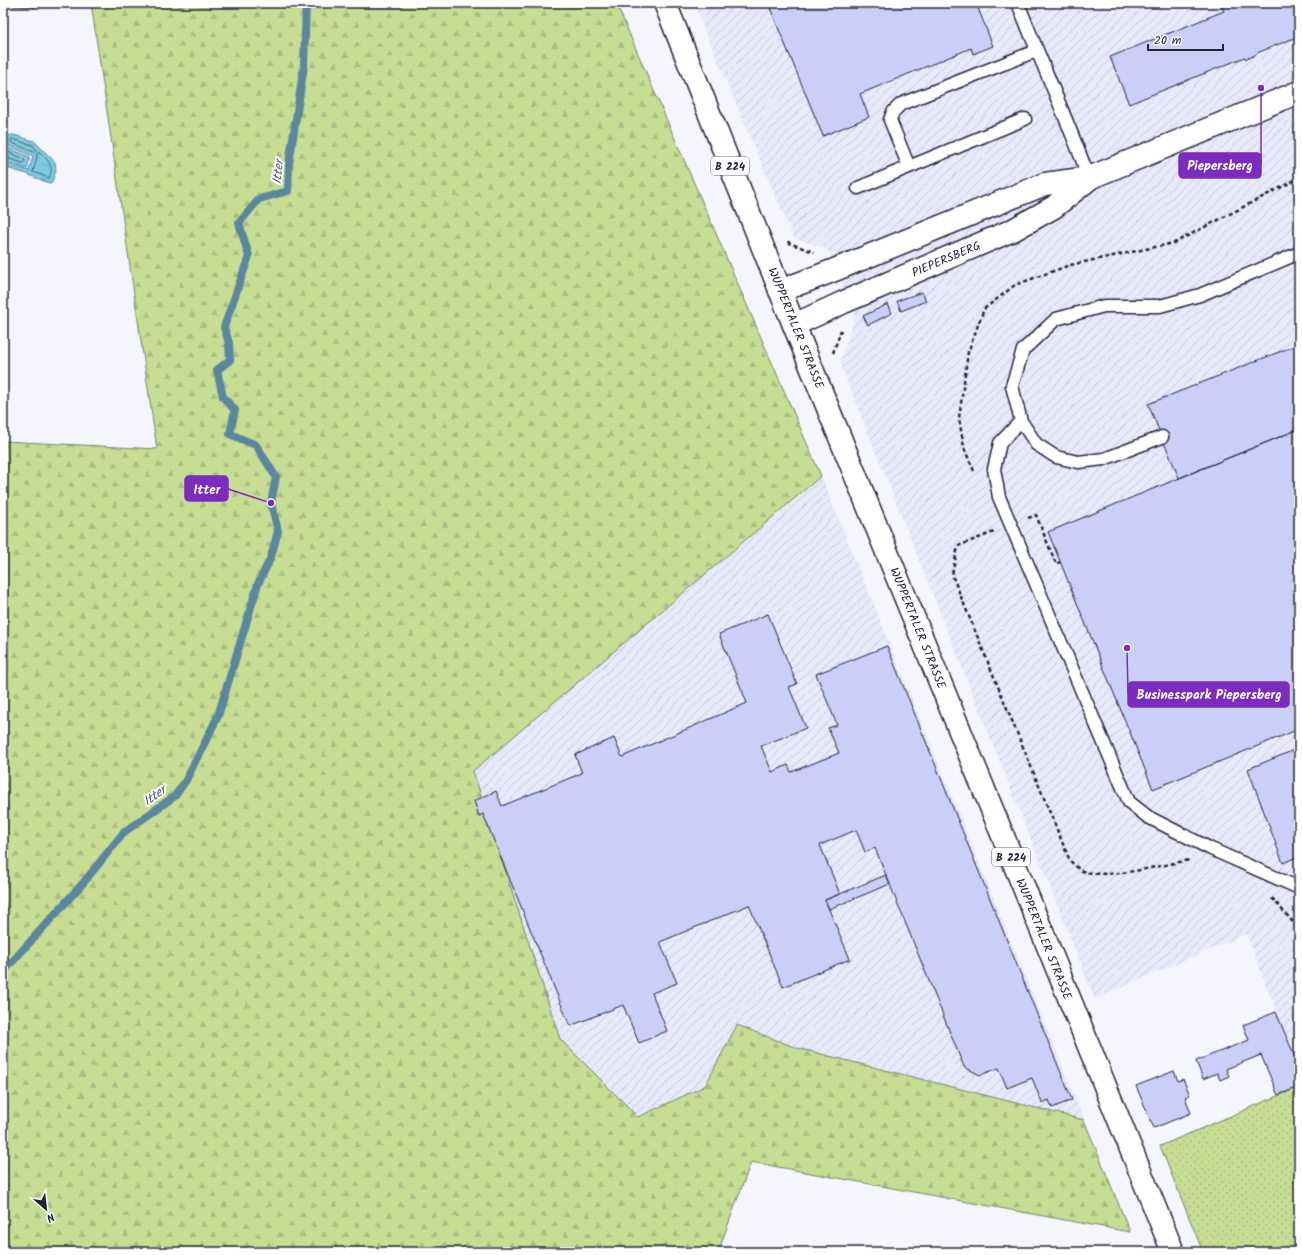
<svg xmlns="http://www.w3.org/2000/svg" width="1302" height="1255" viewBox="0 0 1302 1255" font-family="Kalam,sans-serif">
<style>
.industrial{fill:url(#industrial-furrows)}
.grass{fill:url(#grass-dots);stroke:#748067}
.forest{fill:url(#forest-firs);stroke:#748067}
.water{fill:url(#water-ripples);stroke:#5a879d}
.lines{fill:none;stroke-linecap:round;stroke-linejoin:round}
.shore{stroke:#47657d;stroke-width:1}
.stream{stroke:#5a879d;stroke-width:8}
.building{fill:#cbcef7;stroke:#22223b}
.lane-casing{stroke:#22223b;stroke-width:15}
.street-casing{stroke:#22223b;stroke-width:25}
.primary-casing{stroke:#22223b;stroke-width:25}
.path{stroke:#22223b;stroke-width:2.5;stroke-dasharray:4 3;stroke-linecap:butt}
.lane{stroke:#fff;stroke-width:12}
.street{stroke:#fff;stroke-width:22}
.primary{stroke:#fff;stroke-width:22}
.labels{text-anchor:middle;stroke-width:4;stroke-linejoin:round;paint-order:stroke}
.shield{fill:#fff;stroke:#646476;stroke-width:1}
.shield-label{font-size:11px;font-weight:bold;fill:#22223b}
.street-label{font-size:12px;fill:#22223b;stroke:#fff}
.water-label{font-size:13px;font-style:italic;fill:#435d74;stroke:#fff}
.leader{fill:none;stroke:#7b2cbf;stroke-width:1.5}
.callout-dot{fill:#7b2cbf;stroke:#fff;stroke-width:1.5}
.callout{fill:#7b2cbf;stroke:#7b2cbf;stroke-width:1.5}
.callout-label{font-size:13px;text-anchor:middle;font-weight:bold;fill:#fff}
</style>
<defs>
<pattern id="industrial-furrows" width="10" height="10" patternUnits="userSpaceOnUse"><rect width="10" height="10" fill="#e8e9fb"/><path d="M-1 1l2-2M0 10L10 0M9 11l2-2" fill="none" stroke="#c7c8d8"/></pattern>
<pattern id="grass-dots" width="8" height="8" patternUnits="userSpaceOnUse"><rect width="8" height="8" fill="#c6dd93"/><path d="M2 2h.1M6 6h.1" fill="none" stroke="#aabd80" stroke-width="1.8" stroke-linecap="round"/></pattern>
<pattern id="forest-firs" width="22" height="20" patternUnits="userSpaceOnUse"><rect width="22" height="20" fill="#c6dd93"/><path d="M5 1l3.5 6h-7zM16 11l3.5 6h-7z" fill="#aabd80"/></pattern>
<pattern id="water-ripples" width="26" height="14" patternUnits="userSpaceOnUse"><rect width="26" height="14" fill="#7fcadf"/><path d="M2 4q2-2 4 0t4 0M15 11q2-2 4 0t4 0" fill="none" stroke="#6dadc0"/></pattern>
</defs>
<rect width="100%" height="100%" fill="#f5f5fd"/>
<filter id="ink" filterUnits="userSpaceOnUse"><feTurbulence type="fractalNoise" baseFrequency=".025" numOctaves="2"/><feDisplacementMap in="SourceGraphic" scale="8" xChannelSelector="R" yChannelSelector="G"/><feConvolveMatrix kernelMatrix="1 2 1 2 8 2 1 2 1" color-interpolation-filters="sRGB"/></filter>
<g filter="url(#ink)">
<path class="industrial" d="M693 3H1299V1067L1246 934 1095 999 840 363 855 316 828 250 793 237Z
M821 476 1084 1120 797 1048 738 1025 705 1086 638 1117 560 1039 473 771Z"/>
<path class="grass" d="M1299 1087V1252H1203L1160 1146Z"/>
<path class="forest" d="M91 3H616L821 476 473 771 560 1039 638 1117 705 1086 737 1025 797 1048 1084 1120 1130 1232 751 1162 718 1252H3V441L157 449Z"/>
<path class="water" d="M14 135 34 141 55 162 56 171 51 184 27 174 3 167V163L29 171 33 156 4 144 3 145V136Z
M5 147 30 157 27 169 3 161V150Z"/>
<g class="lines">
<path class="shore" d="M12 139 32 145 36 149V151L34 152 12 143 11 141Z
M3 151H6L24 159 25 161 23 163 3 157
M38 152H40C48 160 55 167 49 178L33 172 37 157V153Z"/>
<path class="stream" d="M3 972 84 882 124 832 175 796 186 780 218 716 258 584 271 557 278 531 271 503 276 477 256 445 230 434 235 410 223 397 217 370 230 360 229 343 224 327 249 256 239 223 259 199 288 191 289 164 304 66 306 3"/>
</g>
<path class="building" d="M13 3H36V7L13 6Z
M768 3H976L993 46 973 54 971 48 860 94 869 117 823 136Z
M1220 3H1299V36L1257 53V54L1246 59 1245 57 1129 104 1110 57 1224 11Z
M922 292 926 301 901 311 897 301Z
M888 304 892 313 868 325 863 316Z
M1299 344V429L1179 478 1148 404Z
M1299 429V729L1153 789 1048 532Z
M768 614 797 684 789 687 806 728 761 746 772 772 788 765 791 772 839 753 828 728 837 725 816 674 887 646 1072 1100 1052 1108 1049 1100 1042 1103 1032 1078 1007 1088 999 1068 980 1075 964 1067 875 848 865 852 856 830 820 845 840 894 825 900 850 959 783 987 749 905 660 942 677 983 652 993 667 1031 639 1043 623 1005 570 1026 483 814 479 816 474 801 496 791 502 806 582 773 575 755 614 738 622 757 747 703 719 634Z
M1299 748V856L1283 863 1248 769Z
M886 875 890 884 829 909 825 900Z
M1276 1012 1299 1067V1087L1278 1095 1261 1055 1226 1069 1229 1076 1220 1080 1217 1073 1203 1079 1196 1061 1249 1040 1243 1025Z
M1174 1071 1178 1081 1183 1079 1190 1095 1185 1097 1191 1113 1154 1128 1136 1086Z"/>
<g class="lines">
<defs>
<path id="lane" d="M1018 3C1041 62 1067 119 1089 178
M909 167 890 120 893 112 901 104 1036 51
M858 188 1025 119
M1021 421 1000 443 994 469 999 497 1129 802 1148 817 1211 849 1299 888
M1162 437 1104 459 1078 462 1056 457 1036 444 1021 421 1012 386 1023 350 1056 319 1104 306H1160L1200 295 1299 253"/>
<path id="street" d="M780 291 832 271 1045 184 1089 178 1299 92
M794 325 844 302 1013 230 1054 207 1089 179"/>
<path id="primary" d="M665 3 794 325 1173 1252"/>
</defs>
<use href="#lane" class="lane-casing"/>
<use href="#street" class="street-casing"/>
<use href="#primary" class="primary-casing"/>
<path class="path" d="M788 241 789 243 814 252
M833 353 841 330
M974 471 964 448 959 418 968 352 984 309 1015 285 1070 265 1174 243 1299 178
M1028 518 1036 515 1056 564 1060 562
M994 532 958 546 952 575 1070 861C1074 864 1078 869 1082 871 1111 880 1160 865 1190 860
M1272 898 1299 929"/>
<use href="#lane" class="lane"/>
<use href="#street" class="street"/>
<use href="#primary" class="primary"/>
</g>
</g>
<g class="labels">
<g class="shield">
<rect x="711" y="157" width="38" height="18" rx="3"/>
<rect x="992" y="848" width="38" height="18" rx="3"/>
</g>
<g class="shield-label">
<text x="730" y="170">B 224</text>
<text x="1011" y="861">B 224</text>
</g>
<g class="street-label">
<text transform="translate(946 259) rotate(-23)" y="4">PIEPERSBERG</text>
<text transform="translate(796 328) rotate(68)" y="4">WUPPERTALER STRASSE</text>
<text transform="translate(918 628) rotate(68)" y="4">WUPPERTALER STRASSE</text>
<text transform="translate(1044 939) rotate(68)" y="4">WUPPERTALER STRASSE</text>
</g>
<g class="water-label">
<text transform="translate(277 172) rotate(-85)" y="5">Itter</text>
<text transform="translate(154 795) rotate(-37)" y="5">Itter</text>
</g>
</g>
<path class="leader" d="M1261 88L1261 165M271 503L228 489M1127 648L1128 694"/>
<g class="callout-dot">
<circle cx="1261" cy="88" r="4"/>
<circle cx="271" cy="503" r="4"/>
<circle cx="1127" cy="648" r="4"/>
</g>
<g class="callout">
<rect x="1179" y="153" width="82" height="25" rx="4"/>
<rect x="185" y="476" width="43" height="25" rx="4"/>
<rect x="1128" y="682" width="161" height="25" rx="4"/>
</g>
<g class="callout-label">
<text x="1220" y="170">Piepersberg</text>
<text x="207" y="494">Itter</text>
<text x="1209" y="699">Businesspark Piepersberg</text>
</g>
<rect width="1302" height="1255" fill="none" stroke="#fff" stroke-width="16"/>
<rect x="8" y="8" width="1286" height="1239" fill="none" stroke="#22223b" stroke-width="1.5" filter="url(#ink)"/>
<g transform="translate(46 1209) rotate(152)" stroke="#ffffff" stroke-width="3" paint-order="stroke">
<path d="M0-3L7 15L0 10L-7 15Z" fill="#22223b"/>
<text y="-6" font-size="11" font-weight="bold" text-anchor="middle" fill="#22223b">N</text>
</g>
<path d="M1148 44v6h75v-6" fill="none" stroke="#22223b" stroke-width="2"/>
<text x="1154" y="44" font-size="12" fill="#22223b" stroke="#ffffff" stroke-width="3" paint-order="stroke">20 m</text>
</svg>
